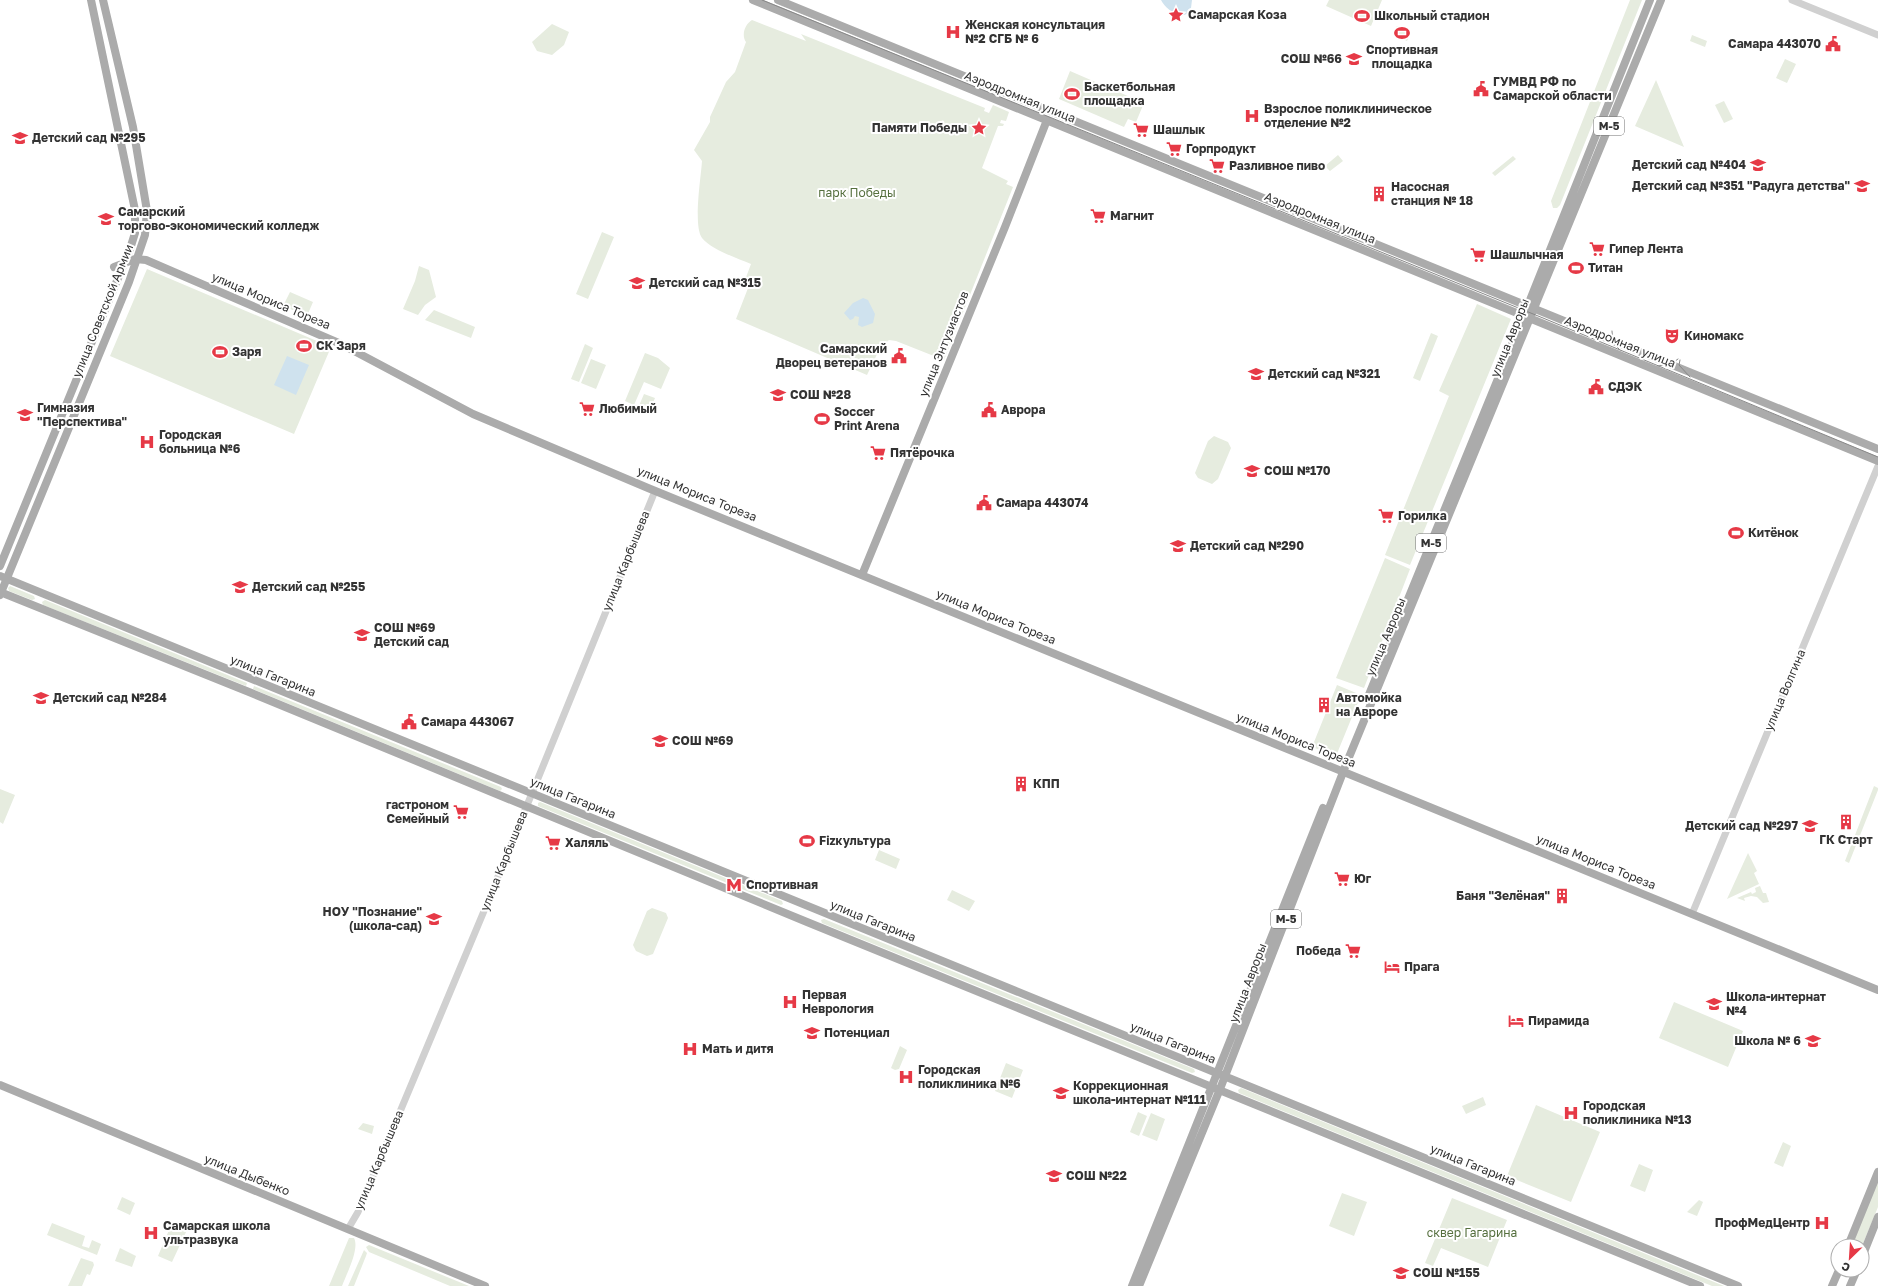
<svg xmlns="http://www.w3.org/2000/svg" width="1878" height="1286" viewBox="0 0 1878 1286" font-family="'Golos Text',sans-serif">
<style>
.green{fill:#e6ecdf}
.water{fill:#cfe2ee}
.lines{fill:none;stroke-linecap:round;stroke-linejoin:round}
.minor{stroke:#d0d0d0;stroke-width:7}
.major{stroke:#ababab;stroke-width:8}
.tram{stroke:#888;stroke-width:1}
.labels{text-anchor:middle;stroke-width:4;stroke-linejoin:round;paint-order:stroke}
.shield{fill:#fff;stroke:#707070;stroke-width:1}
.shield-label{font-size:11px;font-weight:bold;fill:#333}
.poi-label{font-size:12px;font-weight:bold;fill:#333;stroke:#fff;text-anchor:start}
.street-label{font-size:12px;fill:#333;stroke:#fff}
.park-label{font-size:12px;fill:#56703f;stroke:#fff}
</style>
<rect width="100%" height="100%" fill="#fff"/>
<path class="green" d="M1329 0H1382L1371 26 1326 6Z
M1630 0H1642L1560 205 1557 208H1553L1551 201Z
M752 20 806 41 801 34 985 108 984 111 989 113 993 105 1009 112 1006 121 1001 120 1000 123 1004 124 1003 126H998L982 168 1008 181 1006 184 1013 187 944 360 896 341 889 340 880 348 867 375 736 319 750 283 745 280 751 264C737 258 712 250 702 238 693 226 701 177 702 161L694 150 710 122V117L726 82 735 72 746 42C741 35 745 24 752 20Z
M552 24 569 32 564 45 552 55 537 51 532 42Z
M1397 26 1411 32 1407 41 1393 34Z
M1692 35 1707 41 1705 47 1690 41Z
M1785 59 1796 64 1787 83 1776 78Z
M1070 71 1144 103 1136 122 1128 119 1124 127 1059 99Z
M1656 80 1684 147 1635 126Z
M1724 101 1733 119 1724 123 1715 105Z
M1338 155 1343 161 1330 171 1325 166Z
M1513 156 1516 159 1495 176 1492 173Z
M602 232 614 237 588 299 576 294Z
M419 266 429 270 436 297 425 305 418 315 403 309 415 281Z
M147 269 331 347 294 434 110 356Z
M290 292 313 302 307 316 283 306Z
M1477 304 1511 319 1410 565 1385 555 1449 396 1439 391Z
M434 310 475 327 471 338 425 320Z
M1431 333 1438 336 1420 381 1413 378Z
M585 344 593 348 579 382 571 379Z
M645 353 658 358 670 368 661 389 644 382 634 405 625 401Z
M591 359 606 365 596 389 581 383Z
M644 394 655 398 649 412 638 408Z
M1214 436 1228 442 1231 448 1218 479 1212 484 1198 478 1195 473 1208 441Z
M1385 558 1410 569 1364 688 1336 678Z
M10 586 34 596 35 599 32 600 9 591 8 588Z
M45 600 247 683 246 686 43 605 42 602Z
M1337 685 1361 695 1336 756 1312 747Z
M254 686 501 787 502 789 500 791 253 689Z
M1874 786 1878 788V790L1849 863 1845 861Z
M0 789 15 795 3 824 0 822Z
M540 802 782 901 783 904 781 905 538 806V803Z
M879 850 900 859 896 869 875 860Z
M1748 853 1757 871 1754 873 1759 884 1727 899Z
M1760 886 1763 893H1766L1769 902 1763 903 1757 897 1751 896 1744 898 1745 901 1737 898 1751 892 1752 894 1756 892 1755 888Z
M952 890 975 901 969 911 947 900Z
M652 908 666 913 668 918 653 954 647 956 636 951 633 945 647 911Z
M824 919 1194 1069 1195 1072 1192 1073 822 923 821 920Z
M1674 1002 1743 1031 1728 1067 1659 1038Z
M900 1046 907 1050 899 1069 895 1070 891 1068Z
M1006 1063 1023 1070 1012 1098 995 1091Z
M1241 1088 1724 1286H1712L1239 1093 1238 1090Z
M1483 1097 1486 1105 1466 1114 1462 1106Z
M1536 1105 1600 1132 1571 1202 1507 1176Z
M1138 1112 1147 1116 1139 1136 1130 1132Z
M1151 1113 1165 1119 1157 1141 1142 1135Z
M363 1123 374 1126 372 1134 358 1129Z
M1783 1142 1791 1146 1783 1167 1774 1163Z
M1639 1164 1653 1170 1645 1192 1630 1186Z
M1878 1177V1207L1862 1246H1850Z
M1342 1193 1367 1202 1354 1236 1329 1226Z
M122 1197 135 1203 130 1215 117 1209Z
M1452 1198 1507 1220 1488 1267 1441 1248 1433 1266 1425 1263Z
M1699 1200 1703 1202 1697 1216 1687 1212Z
M52 1223 85 1236 82 1246 89 1248 92 1240 101 1244 97 1255 47 1235Z
M172 1223 186 1228 187 1230 172 1262 158 1256Z
M349 1238H354C360 1249 346 1275 342 1286H329Z
M369 1245 469 1286H450L369 1252 366 1247Z
M120 1248 136 1256 132 1267 115 1261Z
M364 1250 367 1253 366 1256 354 1286H348Z
M81 1258 93 1262 94 1265 90 1275 87 1274 82 1286H68Z"/>
<path class="water" d="M1161 0H1192L1191 8 1187 14 1180 16C1172 12 1165 8 1161 0Z
M863 298 868 300 875 314 873 323 862 327 858 325 859 317 855 316 853 319 850 320 844 313 853 303Z
M287 356 309 365 296 395 274 385Z"/>
<g class="lines">
<path class="minor" d="M1792 0 1878 35
M1692 914 1878 466
M348 1229 358 1212 484 911 655 491"/>
<path class="major" d="M753 0 1878 461
M778 0 1878 449
M114 267 135 259 146 260 341 344 473 414 648 488 1878 990
M0 566 130 249 135 233V210L91 0
M862 575 1005 227 1047 120
M0 576 1738 1286
M0 592 249 692 807 922 1700 1286
M0 595 129 282 145 235 147 211 133 127 103 0
M1368 697 1524 315 1650 0
M0 1085 485 1286
M1848 1246 1878 1172
M1862 1257 1878 1217
M1132 1286 1323 808
M1139 1286 1220 1089 1347 762 1661 0
M1832 1286 1839 1270
M1850 1286 1857 1270"/>
<path class="tram" d="M762 0 1543 318 1878 457
M1612 331 1613 343 1620 350
M1680 360 1679 365 1690 377
M1658 366 1671 364 1678 359"/>
</g>
<defs>
<symbol id="sight-bare" viewBox="-9 -9 18 18"><path d="M0-6L1.8-2.2L6-1.7L2.9 1.2L3.7 5.4L0 3.3L-3.7 5.4L-2.9 1.2L-6-1.7L-1.8-2.2Z" fill="#e63946" stroke="#fff" stroke-width="2.5" paint-order="stroke"/></symbol>
<symbol id="stadium-bare" viewBox="-9 -9 18 18"><path d="M0-5a6.5 5 0 1 0 0 10a6.5 5 0 1 0 0-10ZM-3.5-1.8h7v3.6h-7Z" fill="#e63946" stroke="#fff" stroke-width="2.5" paint-order="stroke"/></symbol>
<symbol id="hospital-bare" viewBox="-9 -9 18 18"><path d="M-5-5h3v3.5h4V-5h3V5h-3V1.5h-4V5h-3Z" fill="#e63946" stroke="#fff" stroke-width="2.5" paint-order="stroke"/></symbol>
<symbol id="civic-bare" viewBox="-9 -9 18 18"><path d="M-.6-6.5H3V-4.5H.6V-3L4-1V1h2V6H-6V1h2V-1L-.6-3ZM-1.2 2.5V6h2.4V2.5Z" fill="#e63946" stroke="#fff" stroke-width="2.5" paint-order="stroke"/></symbol>
<symbol id="school-bare" viewBox="-9 -9 18 18"><path d="M0-5L7-2L0 1L-7-2ZM-4 1L0 2.5L4 1V4Q0 6-4 4Z" fill="#e63946" stroke="#fff" stroke-width="2.5" paint-order="stroke"/></symbol>
<symbol id="supermarket-bare" viewBox="-9 -9 18 18"><path d="M-6-5.5h2.5l.6 2H6L4.5 2H-2.5L-4.4-4H-6ZM-1.5 3.2a1.3 1.3 0 1 0 .1 0ZM3 3.2a1.3 1.3 0 1 0 .1 0Z" fill="#e63946" stroke="#fff" stroke-width="2.5" paint-order="stroke"/></symbol>
<symbol id="building-bare" viewBox="-9 -9 18 18"><path d="M-4-6H4V6H1V3H-1V6H-4ZM-2.5-4.3h1.7v1.8h-1.7ZM.8-4.3h1.7v1.8H.8ZM-2.5-1h1.7V.8h-1.7ZM.8-1h1.7V.8H.8Z" fill="#e63946" stroke="#fff" stroke-width="2.5" paint-order="stroke"/></symbol>
<symbol id="university-bare" viewBox="-9 -9 18 18"><path d="M0-5L7-2L0 1L-7-2ZM-4 1L0 2.5L4 1V4Q0 6-4 4Z" fill="#e63946" stroke="#fff" stroke-width="2.5" paint-order="stroke"/></symbol>
<symbol id="theatre-bare" viewBox="-9 -9 18 18"><path d="M-5-5.5Q0-4 5-5.5V0Q5 5 0 6Q-5 5-5 0ZM-3.3-2.5H-1v1.5H-3.3ZM1-2.5H3.3v1.5H1ZM-2.8 1Q0 5.5 2.8 1Z" fill="#e63946" stroke="#fff" stroke-width="2.5" paint-order="stroke"/></symbol>
<symbol id="metro-bare" viewBox="-9 -9 18 18"><path d="M-5.5 5V-5H-3L0 0L3-5H5.5V5H3V-.5L0 4L-3-.5V5Z" fill="#e63946" stroke="#fff" stroke-width="2.5" paint-order="stroke"/></symbol>
<symbol id="hotel-bare" viewBox="-9 -9 18 18"><path d="M-6-4.5h1.5V1H6V5H4.5V3h-9V5H-6ZM-4 0a1.8 1.8 0 1 1 3.6 0ZM.5 0V-2.5h3Q6-2.5 6 0Z" fill="#e63946" stroke="#fff" stroke-width="2.5" paint-order="stroke"/></symbol>
</defs>
<g fill-rule="evenodd">
<use href="#sight-bare" x="1165" y="4" width="22" height="22"/>
<use href="#stadium-bare" x="1351" y="5" width="22" height="22"/>
<use href="#hospital-bare" x="942" y="21" width="22" height="22"/>
<use href="#stadium-bare" x="1391" y="22" width="22" height="22"/>
<use href="#civic-bare" x="1822" y="33" width="22" height="22"/>
<use href="#school-bare" x="1343" y="48" width="22" height="22"/>
<use href="#civic-bare" x="1470" y="78" width="22" height="22"/>
<use href="#stadium-bare" x="1061" y="83" width="22" height="22"/>
<use href="#hospital-bare" x="1241" y="105" width="22" height="22"/>
<use href="#sight-bare" x="968" y="117" width="22" height="22"/>
<use href="#supermarket-bare" x="1130" y="119" width="22" height="22"/>
<use href="#school-bare" x="9" y="127" width="22" height="22"/>
<use href="#supermarket-bare" x="1163" y="138" width="22" height="22"/>
<use href="#school-bare" x="1747" y="154" width="22" height="22"/>
<use href="#supermarket-bare" x="1206" y="155" width="22" height="22"/>
<use href="#school-bare" x="1851" y="175" width="22" height="22"/>
<use href="#building-bare" x="1368" y="183" width="22" height="22"/>
<use href="#supermarket-bare" x="1087" y="205" width="22" height="22"/>
<use href="#university-bare" x="95" y="208" width="22" height="22"/>
<use href="#supermarket-bare" x="1586" y="238" width="22" height="22"/>
<use href="#supermarket-bare" x="1467" y="244" width="22" height="22"/>
<use href="#stadium-bare" x="1565" y="257" width="22" height="22"/>
<use href="#school-bare" x="626" y="272" width="22" height="22"/>
<use href="#theatre-bare" x="1661" y="325" width="22" height="22"/>
<use href="#stadium-bare" x="293" y="335" width="22" height="22"/>
<use href="#stadium-bare" x="209" y="341" width="22" height="22"/>
<use href="#civic-bare" x="888" y="345" width="22" height="22"/>
<use href="#school-bare" x="1245" y="363" width="22" height="22"/>
<use href="#civic-bare" x="1585" y="376" width="22" height="22"/>
<use href="#school-bare" x="767" y="384" width="22" height="22"/>
<use href="#supermarket-bare" x="576" y="398" width="22" height="22"/>
<use href="#civic-bare" x="978" y="399" width="22" height="22"/>
<use href="#school-bare" x="14" y="404" width="22" height="22"/>
<use href="#stadium-bare" x="811" y="408" width="22" height="22"/>
<use href="#hospital-bare" x="136" y="431" width="22" height="22"/>
<use href="#supermarket-bare" x="867" y="442" width="22" height="22"/>
<use href="#school-bare" x="1241" y="460" width="22" height="22"/>
<use href="#civic-bare" x="973" y="492" width="22" height="22"/>
<use href="#supermarket-bare" x="1375" y="505" width="22" height="22"/>
<use href="#stadium-bare" x="1725" y="522" width="22" height="22"/>
<use href="#school-bare" x="1167" y="535" width="22" height="22"/>
<use href="#school-bare" x="229" y="576" width="22" height="22"/>
<use href="#school-bare" x="351" y="624" width="22" height="22"/>
<use href="#school-bare" x="30" y="687" width="22" height="22"/>
<use href="#building-bare" x="1313" y="694" width="22" height="22"/>
<use href="#civic-bare" x="398" y="711" width="22" height="22"/>
<use href="#school-bare" x="649" y="730" width="22" height="22"/>
<use href="#building-bare" x="1010" y="773" width="22" height="22"/>
<use href="#supermarket-bare" x="450" y="801" width="22" height="22"/>
<use href="#building-bare" x="1835" y="811" width="22" height="22"/>
<use href="#school-bare" x="1799" y="815" width="22" height="22"/>
<use href="#stadium-bare" x="796" y="830" width="22" height="22"/>
<use href="#supermarket-bare" x="542" y="832" width="22" height="22"/>
<use href="#supermarket-bare" x="1331" y="868" width="22" height="22"/>
<use href="#metro-bare" x="723" y="874" width="22" height="22"/>
<use href="#building-bare" x="1551" y="885" width="22" height="22"/>
<use href="#school-bare" x="423" y="908" width="22" height="22"/>
<use href="#supermarket-bare" x="1342" y="940" width="22" height="22"/>
<use href="#hotel-bare" x="1381" y="956" width="22" height="22"/>
<use href="#hospital-bare" x="779" y="991" width="22" height="22"/>
<use href="#school-bare" x="1703" y="993" width="22" height="22"/>
<use href="#hotel-bare" x="1505" y="1010" width="22" height="22"/>
<use href="#school-bare" x="801" y="1022" width="22" height="22"/>
<use href="#school-bare" x="1802" y="1030" width="22" height="22"/>
<use href="#hospital-bare" x="679" y="1038" width="22" height="22"/>
<use href="#hospital-bare" x="895" y="1066" width="22" height="22"/>
<use href="#school-bare" x="1050" y="1082" width="22" height="22"/>
<use href="#hospital-bare" x="1560" y="1102" width="22" height="22"/>
<use href="#school-bare" x="1043" y="1165" width="22" height="22"/>
<use href="#hospital-bare" x="1811" y="1212" width="22" height="22"/>
<use href="#hospital-bare" x="140" y="1222" width="22" height="22"/>
<use href="#school-bare" x="1390" y="1262" width="22" height="22"/>
</g>
<g class="labels">
<g class="shield">
<rect x="1594" y="117" width="30" height="18" rx="3"/>
<rect x="1416" y="534" width="30" height="18" rx="3"/>
<rect x="1271" y="910" width="30" height="18" rx="3"/>
</g>
<g class="shield-label">
<text x="1609" y="130">М-5</text>
<text x="1431" y="547">М-5</text>
<text x="1286" y="923">М-5</text>
</g>
<g class="poi-label">
<text x="1188" y="19">Самарская Коза</text>
<text x="1374" y="20">Школьный стадион</text>
<text x="965" y="29">Женская консультация<tspan x="965" dy="14">№2 СГБ № 6</tspan></text>
<text x="1821" y="48" text-anchor="end">Самара 443070</text>
<text x="1402" y="54" text-anchor="middle">Спортивная<tspan x="1402" dy="14">площадка</tspan></text>
<text x="1342" y="63" text-anchor="end">СОШ №66</text>
<text x="1493" y="86">ГУМВД РФ по<tspan x="1493" dy="14">Самарской области</tspan></text>
<text x="1084" y="91">Баскетбольная<tspan x="1084" dy="14">площадка</tspan></text>
<text x="1264" y="113">Взрослое поликлиническое<tspan x="1264" dy="14">отделение №2</tspan></text>
<text x="967" y="132" text-anchor="end">Памяти Победы</text>
<text x="1153" y="134">Шашлык</text>
<text x="32" y="142">Детский сад №295</text>
<text x="1186" y="153">Горпродукт</text>
<text x="1746" y="169" text-anchor="end">Детский сад №404</text>
<text x="1229" y="170">Разливное пиво</text>
<text x="1850" y="190" text-anchor="end">Детский сад №351 "Радуга детства"</text>
<text x="1391" y="191">Насосная<tspan x="1391" dy="14">станция № 18</tspan></text>
<text x="118" y="216">Самарский<tspan x="118" dy="14">торгово-экономический колледж</tspan></text>
<text x="1110" y="220">Магнит</text>
<text x="1609" y="253">Гипер Лента</text>
<text x="1490" y="259">Шашлычная</text>
<text x="1588" y="272">Титан</text>
<text x="649" y="287">Детский сад №315</text>
<text x="1684" y="340">Киномакс</text>
<text x="316" y="350">СК Заря</text>
<text x="887" y="353" text-anchor="end">Самарский<tspan x="887" dy="14">Дворец ветеранов</tspan></text>
<text x="232" y="356">Заря</text>
<text x="1268" y="378">Детский сад №321</text>
<text x="1608" y="391">СДЭК</text>
<text x="790" y="399">СОШ №28</text>
<text x="37" y="412">Гимназия<tspan x="37" dy="14">"Перспектива"</tspan></text>
<text x="599" y="413">Любимый</text>
<text x="1001" y="414">Аврора</text>
<text x="834" y="416">Soccer<tspan x="834" dy="14">Print Arena</tspan></text>
<text x="159" y="439">Городская<tspan x="159" dy="14">больница №6</tspan></text>
<text x="890" y="457">Пятёрочка</text>
<text x="1264" y="475">СОШ №170</text>
<text x="996" y="507">Самара 443074</text>
<text x="1398" y="520">Горилка</text>
<text x="1748" y="537">Китёнок</text>
<text x="1190" y="550">Детский сад №290</text>
<text x="252" y="591">Детский сад №255</text>
<text x="374" y="632">СОШ №69<tspan x="374" dy="14">Детский сад</tspan></text>
<text x="53" y="702">Детский сад №284</text>
<text x="1336" y="702">Автомойка<tspan x="1336" dy="14">на Авроре</tspan></text>
<text x="421" y="726">Самара 443067</text>
<text x="672" y="745">СОШ №69</text>
<text x="1033" y="788">КПП</text>
<text x="449" y="809" text-anchor="end">гастроном<tspan x="449" dy="14">Семейный</tspan></text>
<text x="1798" y="830" text-anchor="end">Детский сад №297</text>
<text x="1846" y="844" text-anchor="middle">ГК Старт</text>
<text x="819" y="845">Fizкультура</text>
<text x="565" y="847">Халяль</text>
<text x="1354" y="883">Юг</text>
<text x="746" y="889">Спортивная</text>
<text x="1550" y="900" text-anchor="end">Баня "Зелёная"</text>
<text x="422" y="916" text-anchor="end">НОУ "Познание"<tspan x="422" dy="14">(школа-сад)</tspan></text>
<text x="1341" y="955" text-anchor="end">Победа</text>
<text x="1404" y="971">Прага</text>
<text x="802" y="999">Первая<tspan x="802" dy="14">Неврология</tspan></text>
<text x="1726" y="1001">Школа-интернат<tspan x="1726" dy="14">№4</tspan></text>
<text x="1528" y="1025">Пирамида</text>
<text x="824" y="1037">Потенциал</text>
<text x="1801" y="1045" text-anchor="end">Школа № 6</text>
<text x="702" y="1053">Мать и дитя</text>
<text x="918" y="1074">Городская<tspan x="918" dy="14">поликлиника №6</tspan></text>
<text x="1073" y="1090">Коррекционная<tspan x="1073" dy="14">школа-интернат №111</tspan></text>
<text x="1583" y="1110">Городская<tspan x="1583" dy="14">поликлиника №13</tspan></text>
<text x="1066" y="1180">СОШ №22</text>
<text x="1810" y="1227" text-anchor="end">ПрофМедЦентр</text>
<text x="163" y="1230">Самарская школа<tspan x="163" dy="14">ультразвука</tspan></text>
<text x="1413" y="1277">СОШ №155</text>
</g>
<g class="street-label">
<text transform="translate(1020 97) rotate(22)" y="4">Аэродромная улица</text>
<text transform="translate(1320 218) rotate(22)" y="4">Аэродромная улица</text>
<text transform="translate(271 301) rotate(23)" y="4">улица Мориса Тореза</text>
<text transform="translate(103 311) rotate(-68)" y="4">улица Советской Армии</text>
<text transform="translate(1510 338) rotate(-68)" y="4">улица Авроры</text>
<text transform="translate(1620 342) rotate(22)" y="4">Аэродромная улица</text>
<text transform="translate(944 344) rotate(-68)" y="4">улица Энтузиастов</text>
<text transform="translate(697 494) rotate(22)" y="4">улица Мориса Тореза</text>
<text transform="translate(626 561) rotate(-68)" y="4">улица Карбышева</text>
<text transform="translate(996 617) rotate(22)" y="4">улица Мориса Тореза</text>
<text transform="translate(1386 637) rotate(-67)" y="4">улица Авроры</text>
<text transform="translate(273 676) rotate(22)" y="4">улица Гагарина</text>
<text transform="translate(1785 690) rotate(-67)" y="4">улица Волгина</text>
<text transform="translate(1296 740) rotate(22)" y="4">улица Мориса Тореза</text>
<text transform="translate(573 798) rotate(22)" y="4">улица Гагарина</text>
<text transform="translate(504 861) rotate(-68)" y="4">улица Карбышева</text>
<text transform="translate(1596 862) rotate(22)" y="4">улица Мориса Тореза</text>
<text transform="translate(873 921) rotate(22)" y="4">улица Гагарина</text>
<text transform="translate(1248 983) rotate(-69)" y="4">улица Авроры</text>
<text transform="translate(1173 1043) rotate(22)" y="4">улица Гагарина</text>
<text transform="translate(379 1160) rotate(-67)" y="4">улица Карбышева</text>
<text transform="translate(1473 1165) rotate(22)" y="4">улица Гагарина</text>
<text transform="translate(247 1175) rotate(22)" y="4">улица Дыбенко</text>
</g>
<g class="park-label">
<text x="857" y="197">парк Победы</text>
<text x="1472" y="1237">сквер Гагарина</text>
</g>
</g>
<g transform="translate(1850 1258) rotate(205)"><circle r="19" fill="#ffffff" stroke="#adadad"/>
<path d="M0-3L7 15L0 10L-7 15Z" fill="#e63946"/>
<text y="-6" font-size="11" font-weight="bold" text-anchor="middle" fill="#333333">С</text>
</g>
</svg>
